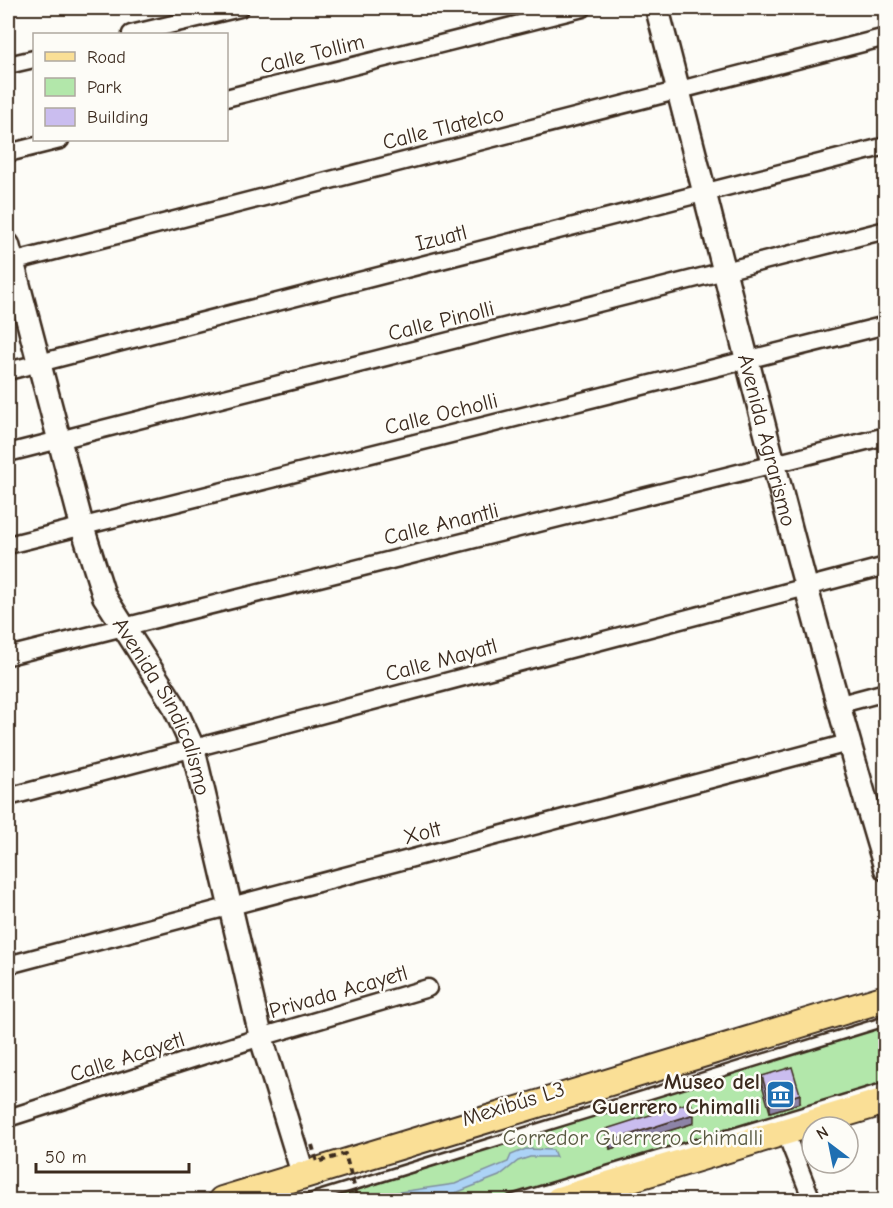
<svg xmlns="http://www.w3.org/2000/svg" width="893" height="1208" viewBox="0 0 893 1208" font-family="'Comic Neue',sans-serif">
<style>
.green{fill:#b2e7aa;stroke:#768864;stroke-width:1.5}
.water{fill:#acd3f6;stroke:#7f8fa0;stroke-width:1.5}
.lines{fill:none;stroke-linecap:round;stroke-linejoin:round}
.lane-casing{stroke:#3b2a1e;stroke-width:13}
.street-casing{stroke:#3b2a1e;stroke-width:21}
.secondary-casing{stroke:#3b2a1e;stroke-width:27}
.primary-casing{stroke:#3b2a1e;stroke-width:30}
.lane{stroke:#fdfcf7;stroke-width:8}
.street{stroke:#fdfcf7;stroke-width:16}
.secondary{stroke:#fdfcf7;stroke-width:22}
.primary{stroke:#fadf96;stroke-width:26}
.path-bridge{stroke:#3b2a1e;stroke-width:4;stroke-dasharray:6 4.5;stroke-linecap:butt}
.wall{fill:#aea3ce;stroke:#3b2a1e;stroke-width:1.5}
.shaded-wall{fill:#8d84a7;stroke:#3b2a1e;stroke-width:1.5}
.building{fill:#cabdef;stroke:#3b2a1e;stroke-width:1.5}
.labels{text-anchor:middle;stroke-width:5;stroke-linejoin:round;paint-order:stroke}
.street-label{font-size:22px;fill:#3b2a1e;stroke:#fdfcf7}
.poi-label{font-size:22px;font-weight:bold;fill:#3b2a1e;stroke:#fdfcf7;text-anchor:end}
.park-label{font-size:22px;fill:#595941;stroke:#fdfcf7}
</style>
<rect width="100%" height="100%" fill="#fdfcf7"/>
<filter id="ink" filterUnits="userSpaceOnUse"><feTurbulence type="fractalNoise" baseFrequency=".0167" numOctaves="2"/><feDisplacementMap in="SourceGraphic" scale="12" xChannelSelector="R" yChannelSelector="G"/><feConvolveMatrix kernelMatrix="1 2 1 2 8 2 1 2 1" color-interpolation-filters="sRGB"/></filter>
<g filter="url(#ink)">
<path class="green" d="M885 1024V1086L645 1167 532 1200H326Z"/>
<path class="water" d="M526 1149 553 1150 556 1157H530L518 1161 499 1176 458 1192 420 1200H344L455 1184 508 1162 511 1155Z"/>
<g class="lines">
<defs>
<path id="lane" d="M306 1200 886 1021
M511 1200 886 1087"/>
<path id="street" d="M131 34 240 8
M8 65 34 59
M226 98 583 8
M8 153 60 140
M12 262 886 37
M8 371 886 146
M8 453 886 230
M8 545 886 325
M8 656 886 436
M837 705 886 692
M8 797 886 566
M8 965 848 743
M8 1118 261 1037 428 988
M785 1132 812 1200"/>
<g id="secondary">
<path id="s1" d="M657 8C732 295 800 584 886 869"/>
<path id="s2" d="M8 245 82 526 104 596 173 704 193 748 261 1037 303 1174"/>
</g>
<path id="primary" d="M222 1200 886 998
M559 1200 886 1101"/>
</defs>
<use href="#lane" class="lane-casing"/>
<use href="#street" class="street-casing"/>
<use href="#secondary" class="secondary-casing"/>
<use href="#primary" class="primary-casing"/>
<use href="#lane" class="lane"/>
<use href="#street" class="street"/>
<use href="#secondary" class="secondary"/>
<use href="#primary" class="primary"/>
<path class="path-bridge" d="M312 1145 317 1162 345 1154 358 1200"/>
</g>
<path class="wall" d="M762 1076 800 1103 770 1112 762 1085Z
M694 1123 610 1149 606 1137V1129Z"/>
<path class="shaded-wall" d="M800 1094V1103L770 1112V1104Z
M694 1114V1123L610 1149V1141Z"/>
<path class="building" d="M792 1067 800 1094 770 1104 762 1076Z
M691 1102 694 1114 610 1141 606 1129Z"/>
</g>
<defs>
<symbol id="museum-square" viewBox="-11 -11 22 22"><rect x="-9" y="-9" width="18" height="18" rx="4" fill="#1f6fb2" stroke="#fdfcf7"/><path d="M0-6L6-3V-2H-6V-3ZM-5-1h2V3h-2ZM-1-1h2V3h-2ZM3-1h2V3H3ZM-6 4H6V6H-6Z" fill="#fff"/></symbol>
</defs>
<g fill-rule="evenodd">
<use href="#museum-square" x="764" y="1078" width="33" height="33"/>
</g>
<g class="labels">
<g class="street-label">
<text transform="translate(312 53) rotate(-14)" y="8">Calle Tollim</text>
<text transform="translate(443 127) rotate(-14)" y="8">Calle Tlatelco</text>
<text transform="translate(441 237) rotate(-14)" y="8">Izuatl</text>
<text transform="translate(441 320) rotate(-14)" y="8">Calle Pinolli</text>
<text transform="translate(441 413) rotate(-14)" y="8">Calle Ocholli</text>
<text dy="8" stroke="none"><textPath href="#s1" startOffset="446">Avenida Agrarismo</textPath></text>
<text transform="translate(441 523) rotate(-14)" y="8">Calle Anantli</text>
<text transform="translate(441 659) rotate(-15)" y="8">Calle Mayatl</text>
<text dy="8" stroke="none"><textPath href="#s2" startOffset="490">Avenida Sindicalismo</textPath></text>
<text transform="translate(422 832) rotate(-15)" y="8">Xolt</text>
<text transform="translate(338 991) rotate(-16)" y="8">Privada Acayetl</text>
<text transform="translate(127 1056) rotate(-18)" y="8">Calle Acayetl</text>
<text transform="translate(513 1103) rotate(-17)" y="8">Mexibús L3</text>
</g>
<g class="poi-label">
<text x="760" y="1089">Museo del<tspan x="760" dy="25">Guerrero Chimalli</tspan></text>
</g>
<g class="park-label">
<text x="633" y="1145">Corredor Guerrero Chimalli</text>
</g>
</g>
<rect width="893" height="1208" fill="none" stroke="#fdfcf7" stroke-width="30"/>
<rect x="15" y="15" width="863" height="1178" fill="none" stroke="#3b2a1e" stroke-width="2" filter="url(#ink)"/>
<rect x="33" y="33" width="195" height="108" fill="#fdfcf7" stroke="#afa8a0" stroke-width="1.5"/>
<rect x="45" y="52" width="30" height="9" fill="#fadf96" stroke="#afa8a0" stroke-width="1.5"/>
<text x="87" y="63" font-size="18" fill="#3b2a1e">Road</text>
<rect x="45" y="78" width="30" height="18" fill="#b2e7aa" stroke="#afa8a0" stroke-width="1.5"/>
<text x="87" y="93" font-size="18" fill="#3b2a1e">Park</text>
<rect x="45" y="108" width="30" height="18" fill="#cabdef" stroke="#afa8a0" stroke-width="1.5"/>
<text x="87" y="123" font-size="18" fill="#3b2a1e">Building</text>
<g transform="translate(830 1145) rotate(328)"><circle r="28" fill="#fdfcf7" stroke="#afa8a0" stroke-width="1.5"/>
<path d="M0-4.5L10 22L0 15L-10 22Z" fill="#1f6fb2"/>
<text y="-9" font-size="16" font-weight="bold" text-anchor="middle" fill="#3b2a1e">N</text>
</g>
<path d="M36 1163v9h153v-9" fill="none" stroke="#3b2a1e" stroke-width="3"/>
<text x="45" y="1163" font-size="18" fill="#3b2a1e" stroke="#fdfcf7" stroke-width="4.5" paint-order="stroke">50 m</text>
</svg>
